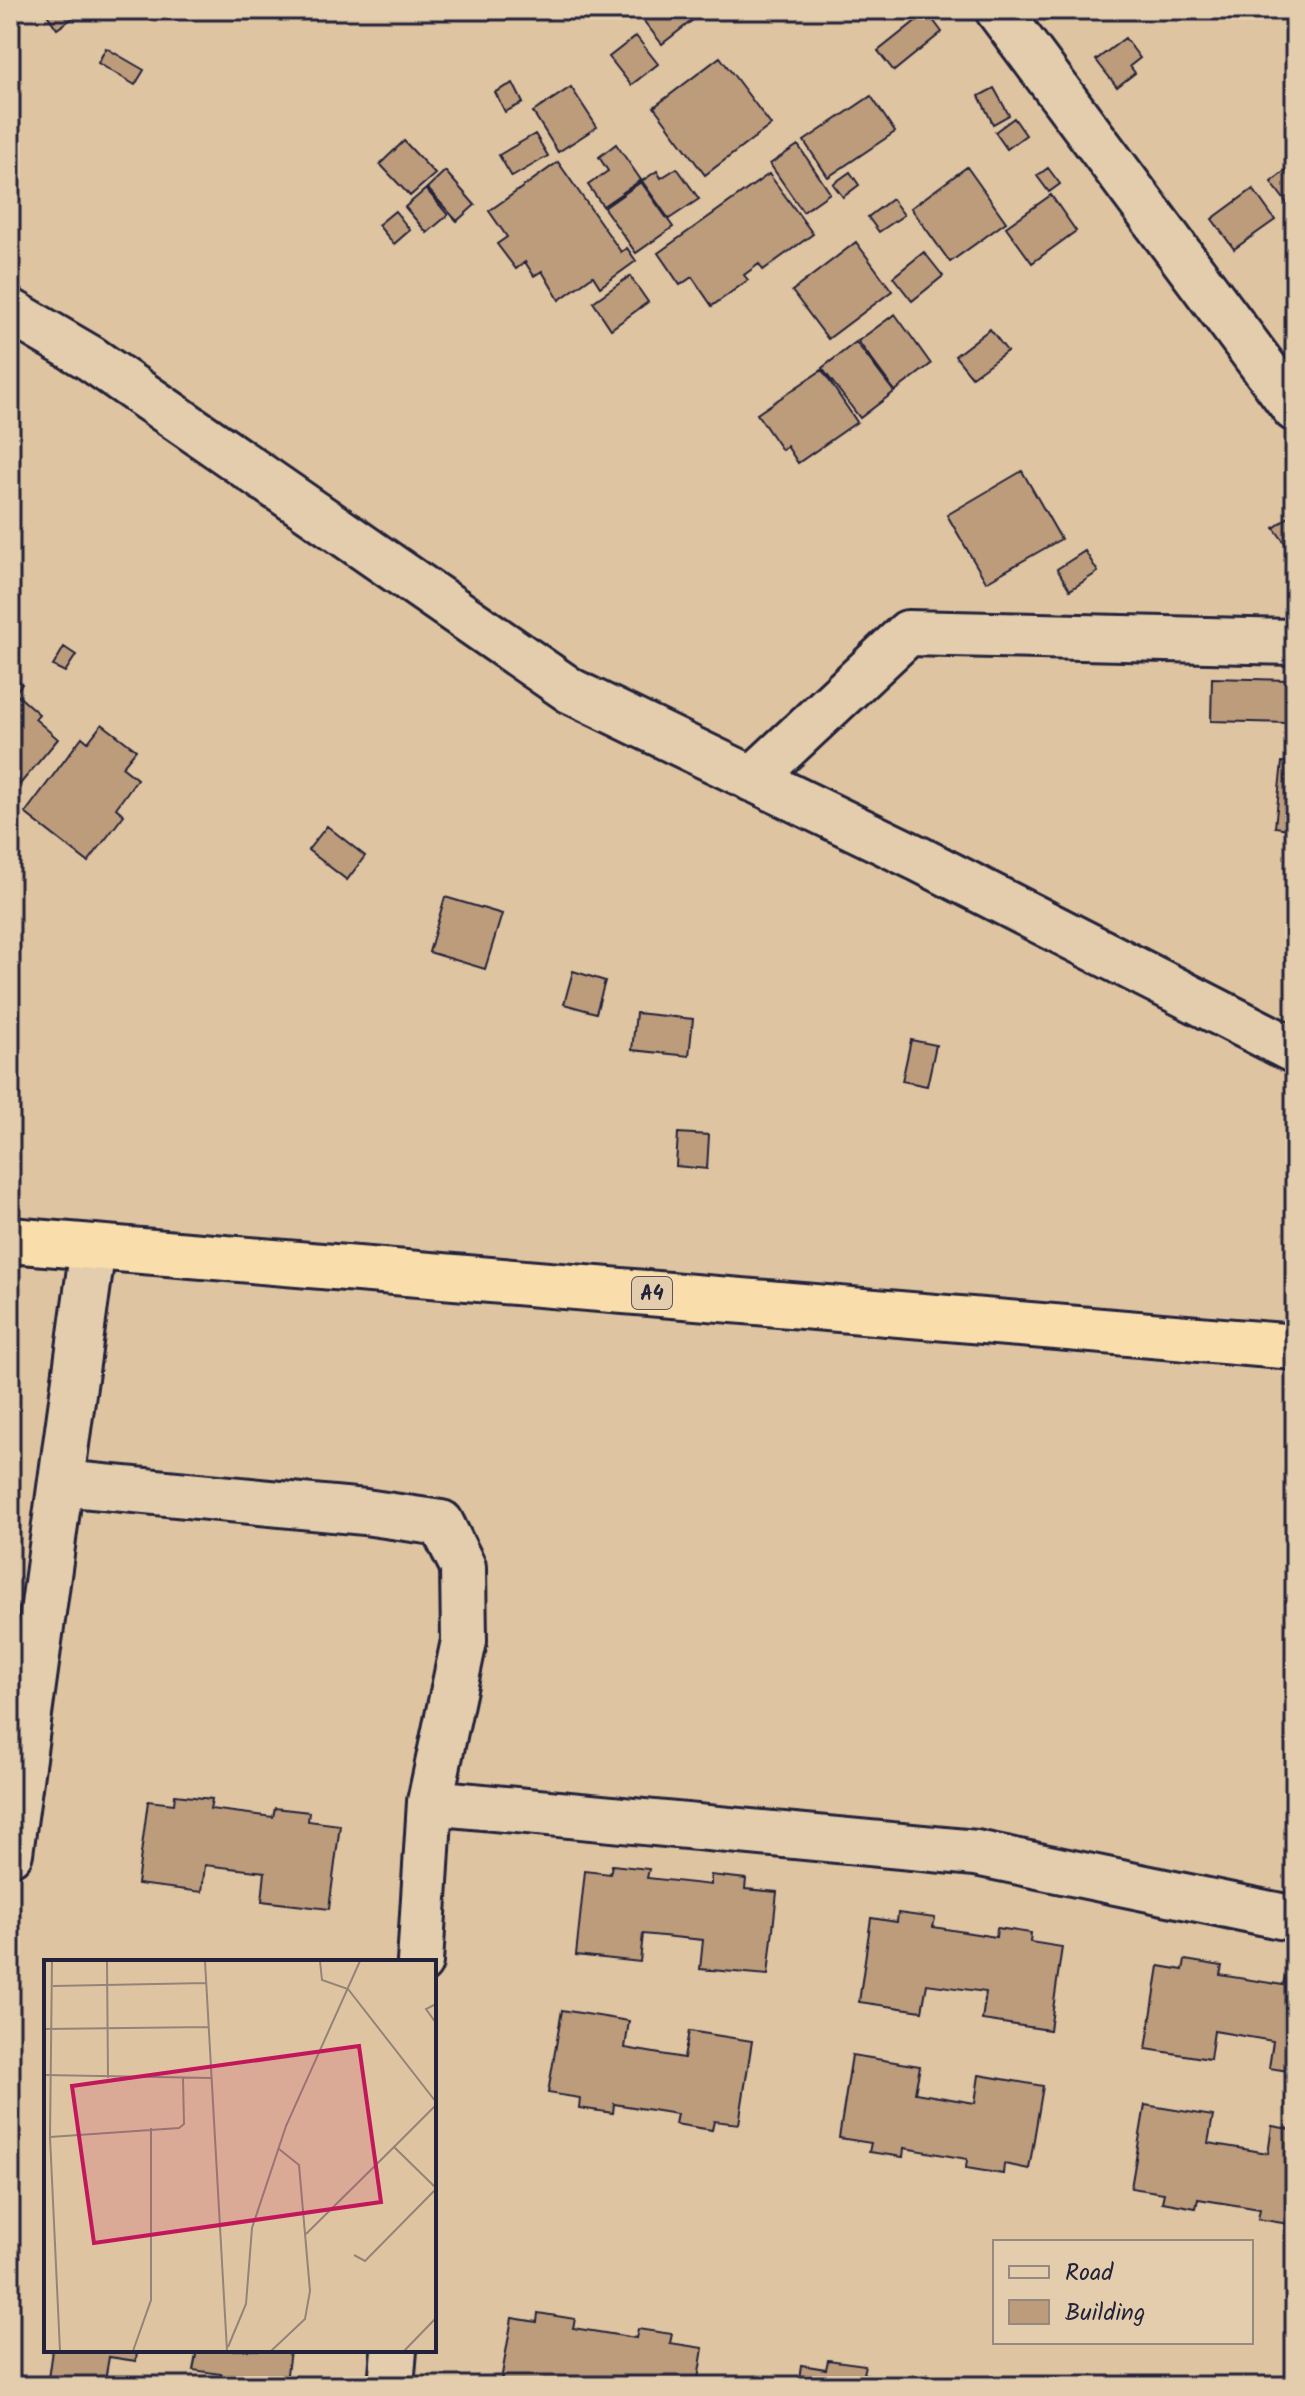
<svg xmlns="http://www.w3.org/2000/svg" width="1305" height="2396" viewBox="0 0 1305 2396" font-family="Kalam,sans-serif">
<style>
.building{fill:#bd9c7c;stroke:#22223b;stroke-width:2}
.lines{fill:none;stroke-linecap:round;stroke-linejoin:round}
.street-casing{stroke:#22223b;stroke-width:50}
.highway-casing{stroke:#22223b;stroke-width:50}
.street{stroke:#e3cdac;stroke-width:44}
.highway{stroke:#f9ddab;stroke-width:44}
.labels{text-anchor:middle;stroke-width:8;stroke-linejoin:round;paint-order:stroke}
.shield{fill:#e3cdac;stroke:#5c555d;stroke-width:2}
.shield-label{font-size:20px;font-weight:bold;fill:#22223b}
.inset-road{fill:none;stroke:#938378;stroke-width:2}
.view{fill:#c2185b;fill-opacity:0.15;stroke:#c2185b;stroke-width:4}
.inset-edge{fill:none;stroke:#22223b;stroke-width:4}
</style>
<rect width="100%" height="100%" fill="#dfc4a1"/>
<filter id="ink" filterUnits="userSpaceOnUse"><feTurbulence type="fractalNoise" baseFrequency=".0125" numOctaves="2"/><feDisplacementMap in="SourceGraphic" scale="16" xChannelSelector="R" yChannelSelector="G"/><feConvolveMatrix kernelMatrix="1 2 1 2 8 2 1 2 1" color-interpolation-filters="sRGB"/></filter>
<g filter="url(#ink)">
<path class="building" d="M44 10H84L57 29Z
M635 10H687L694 19 662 44Z
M927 12 942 32 894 71 878 51Z
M636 36 658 64 631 85 609 57Z
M1125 38 1140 58 1130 66 1135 73 1117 87 1096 60Z
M106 48 144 70 135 85 98 63Z
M720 57 771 125 705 175 654 107Z
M513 83 523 103 505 112 495 92Z
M571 87 597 127 558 152 533 112Z
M994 88 1009 115 993 124 979 96Z
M871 96 895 132 828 177 804 141Z
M1014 118 1026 135 1007 149 995 132Z
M535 134 548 156 512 177 499 155Z
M404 141 435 174 410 196 380 164Z
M616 144 641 180 603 206 588 185 608 171 599 157Z
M798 145 830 193 803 212 770 164Z
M558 162 621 252 627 248 636 261 600 287 593 276 559 300 542 271 534 276 525 262 516 269 497 244 507 237 489 211Z
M1295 163V207L1292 204 1289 206 1271 182Z
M967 167 1006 222 950 262 911 208Z
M677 168 699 199 669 219 642 181 657 171 661 178Z
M1048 168 1060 184 1049 192 1037 176Z
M445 171 475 205 457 221 427 188Z
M850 172 859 185 843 197 833 184Z
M769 174 813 234 763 270 759 264 744 275 748 280 712 306 692 277 680 285 658 253Z
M641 182 673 227 636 253 604 208Z
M426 189 448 215 427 233 405 207Z
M1253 189 1275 220 1234 249 1212 219Z
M1051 195 1076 231 1032 263 1006 227Z
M892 199 904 215 879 232 868 217Z
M395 211 410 230 394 244 378 225Z
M856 242 892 291 828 339 792 291Z
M924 252 943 276 912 301 893 277Z
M630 276 648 302 611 329 593 302Z
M895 314 931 364 895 391 858 341Z
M990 329 1007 351 972 377 955 356Z
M856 342 894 392 860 418 822 368Z
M822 370 857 422 798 463 787 446 782 450 757 414Z
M1022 471 1061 539 986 582 947 515Z
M1295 512V557L1274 528Z
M1085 551 1098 572 1070 590 1057 569Z
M64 647 76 655 65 672 53 666Z
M10 673 22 684 15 693 39 714 35 719 58 739 10 796Z
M1212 678 1289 680 1288 723 1211 721Z
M102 724 136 750 122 767 137 779 116 808 124 815 88 862 25 813 82 737 88 742Z
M1282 762 1295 763V830L1275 827Z
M327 826 365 856 347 880 308 850Z
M445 897 502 914 485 969 429 952Z
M573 971 605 981 596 1013 564 1004Z
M636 1013 693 1019 689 1056 632 1050Z
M911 1040 936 1045 927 1086 902 1081Z
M678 1133 709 1135 707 1169 676 1166Z
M175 1795 212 1799 210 1809 273 1817 275 1808 309 1812 308 1821 340 1825 329 1909 262 1901 265 1872 205 1865 202 1892 137 1884 148 1801 174 1804Z
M612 1865 649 1869 647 1878 711 1885V1875L746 1879 745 1889 777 1892 768 1975 700 1969 703 1940 643 1934 640 1962 576 1955 585 1871 610 1874Z
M898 1913 935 1918 933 1927 996 1937 997 1928 1031 1933 1030 1942 1062 1947 1050 2030 982 2020 986 1992 927 1984 922 2011 859 2002 871 1918 897 1922Z
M1185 1960 1222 1966 1220 1975 1283 1985 1285 1976 1295 1977V2072L1269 2068 1273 2041 1214 2031 1210 2059 1146 2049 1159 1966 1183 1970Z
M562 2010 629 2021 625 2048 684 2058 689 2031 752 2041 739 2124 714 2121 712 2130 675 2124 677 2114 614 2104 613 2113 579 2108 580 2098 548 2093Z
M852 2055 920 2066 915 2093 975 2103 979 2075 1043 2086 1029 2169 1004 2164 1003 2174 966 2168 967 2159 904 2148 903 2157 869 2152 871 2143 839 2138Z
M1145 2105 1213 2116 1208 2143 1268 2153 1272 2126 1295 2130V2225L1258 2219 1260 2209 1198 2199 1196 2208 1162 2202 1164 2193 1131 2188Z
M538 2313 575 2319 573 2328 636 2338 638 2329 672 2334 670 2343 703 2348 697 2386H580L566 2384V2386H500L512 2318 537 2322Z
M52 2350H137L136 2361 109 2357 104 2386H47Z
M197 2350H290L286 2382 277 2381 276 2386H219L221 2374 193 2370Z
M828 2360 865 2365 863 2374 926 2384 927 2375 961 2380 960 2386H798L801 2365 826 2369Z"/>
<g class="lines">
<defs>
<path id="street" d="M998 10 1295 409
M10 311 90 358 571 691 919 859 1295 1051
M752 779 908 633 1295 642
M61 1483 365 1512 441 1523 463 1567 464 1641 430 1802 420 1962
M430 1802 976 1853 1295 1919
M10 1853 93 1247
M391 2386 394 2350"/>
<path id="highway" d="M10 1240 1295 1347"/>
</defs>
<use href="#street" class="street-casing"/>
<use href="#highway" class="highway-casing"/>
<use href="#street" class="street"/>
<use href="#highway" class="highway"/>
</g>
</g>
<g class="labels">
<rect class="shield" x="632" y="1277" width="40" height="32" rx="6"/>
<g class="shield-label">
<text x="652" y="1300">A4</text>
</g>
</g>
<g transform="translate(44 1960)">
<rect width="392" height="392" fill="#dfc4a1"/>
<path class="inset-road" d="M8 1 6 177 16 391M63 1 64 118M161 1 183 391M276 1 278 20 304 29 392 142M9 26 162 23M392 44 382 49 392 63M0 69 165 67M0 115 168 118M6 177 135 168 140 164 139 118M350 187 392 145M262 274 350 187 392 228M310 295 321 301 392 229M184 387 202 344 208 268 242 166 316 1M89 391 107 340V168M227 391 261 359 266 331 255 205 235 189M360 391 392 358"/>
<path class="view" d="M315 86 337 242 50 283 28 126Z"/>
<rect width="392" height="392" class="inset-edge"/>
</g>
<rect width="1305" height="2396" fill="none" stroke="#e3cdac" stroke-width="40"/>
<rect x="20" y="20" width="1265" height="2356" fill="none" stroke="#22223b" stroke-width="3" filter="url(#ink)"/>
<rect x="993" y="2240" width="260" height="104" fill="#e3cdac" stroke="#96897f" stroke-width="2"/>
<rect x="1009" y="2266" width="40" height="12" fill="#e3cdac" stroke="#96897f" stroke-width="2"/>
<text x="1065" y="2280" font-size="24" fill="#22223b">Road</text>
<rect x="1009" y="2300" width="40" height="24" fill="#bd9c7c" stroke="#96897f" stroke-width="2"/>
<text x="1065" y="2320" font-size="24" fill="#22223b">Building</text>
</svg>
